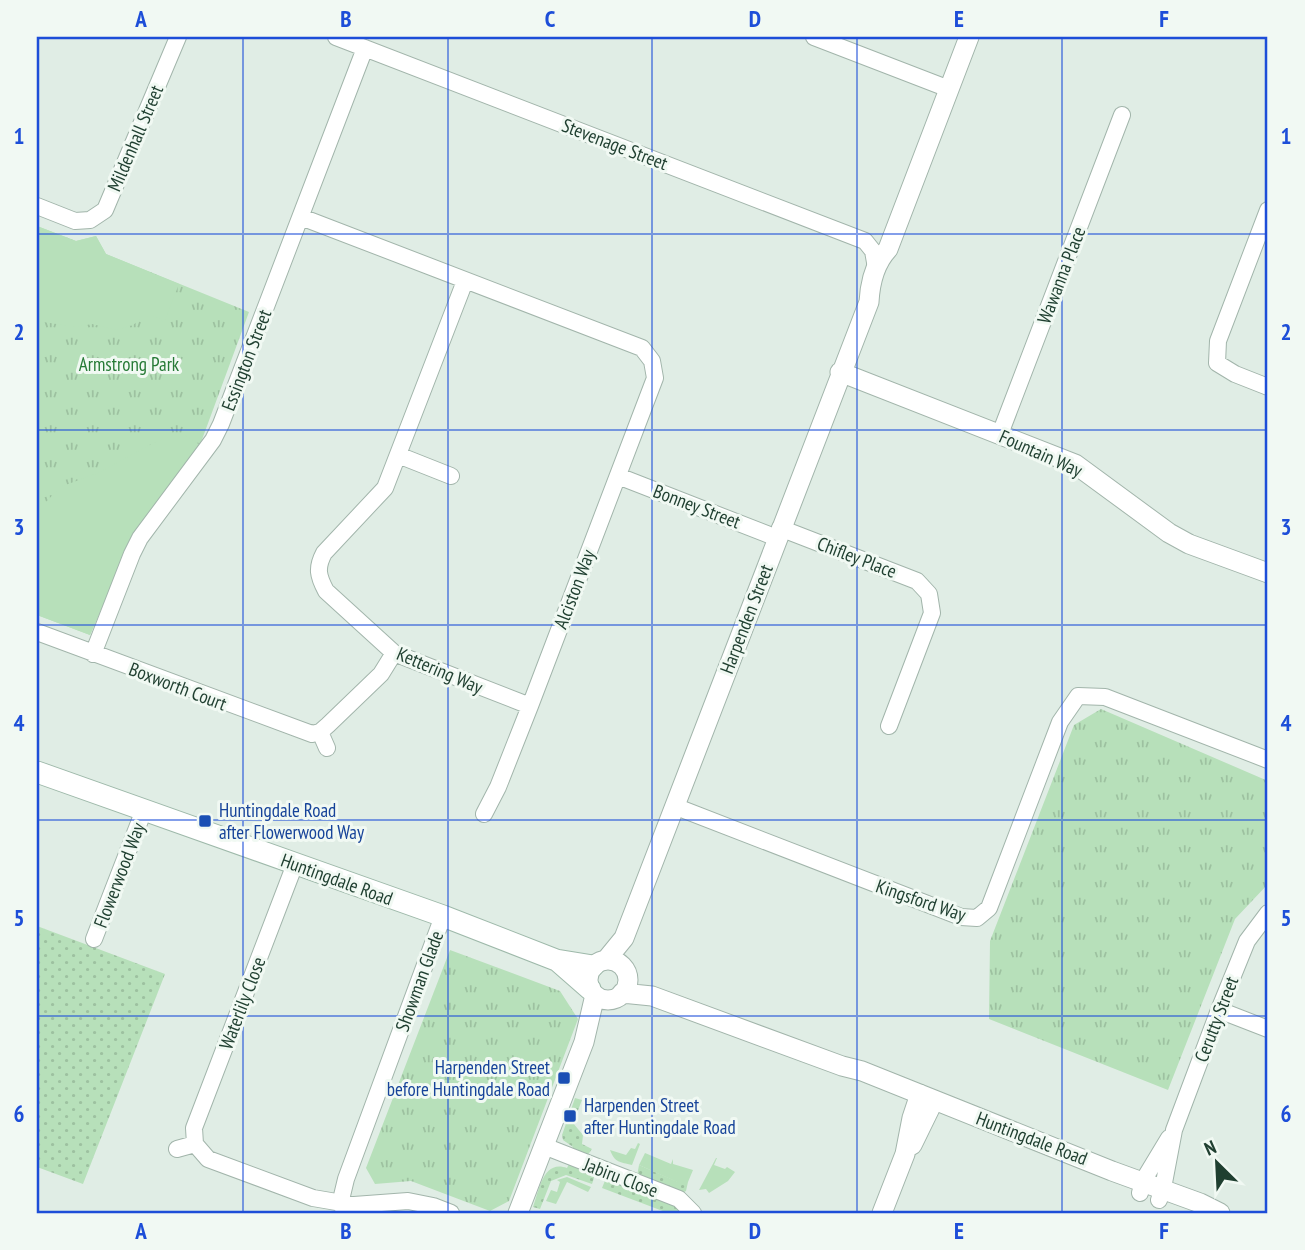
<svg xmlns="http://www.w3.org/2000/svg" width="1305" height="1250" viewBox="0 0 1305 1250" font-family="'PT Sans Narrow',sans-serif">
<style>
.grass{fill:url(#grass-dots)}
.park{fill:url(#park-tufts)}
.garden{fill:#b7e0ba}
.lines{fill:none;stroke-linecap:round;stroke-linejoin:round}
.minor-casing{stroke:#a2b5ab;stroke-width:18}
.tertiary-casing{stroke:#a2b5ab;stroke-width:21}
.secondary-casing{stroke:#9eb9aa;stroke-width:23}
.minor{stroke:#fff;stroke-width:16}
.tertiary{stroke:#fff;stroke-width:19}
.secondary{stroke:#fff;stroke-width:21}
.grid{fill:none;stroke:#1d4ed8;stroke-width:2;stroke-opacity:0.55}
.transit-dot{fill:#1a4fb4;stroke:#f1f9f3;stroke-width:2.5}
.labels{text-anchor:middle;stroke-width:6;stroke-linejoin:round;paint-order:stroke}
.street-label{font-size:19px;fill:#1f3f30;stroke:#f1f9f3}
.park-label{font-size:19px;fill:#267a36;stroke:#f1f9f3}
.transit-label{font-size:19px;fill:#164399;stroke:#f1f9f3;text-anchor:start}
.neatline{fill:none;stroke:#1d4ed8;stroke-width:2.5}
.grid-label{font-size:23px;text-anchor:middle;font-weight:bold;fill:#1d4ed8}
</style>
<defs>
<pattern id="grass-dots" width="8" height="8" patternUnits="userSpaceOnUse" patternTransform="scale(1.75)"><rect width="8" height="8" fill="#b7e0ba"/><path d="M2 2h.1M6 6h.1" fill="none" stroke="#9dc1a0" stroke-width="1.8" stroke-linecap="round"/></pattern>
<pattern id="park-tufts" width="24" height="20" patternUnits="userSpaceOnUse" patternTransform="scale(1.75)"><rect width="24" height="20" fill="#b7e0ba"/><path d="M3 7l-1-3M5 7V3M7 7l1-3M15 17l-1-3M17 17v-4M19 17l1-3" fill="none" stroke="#9dc1a0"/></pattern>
</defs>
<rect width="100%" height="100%" fill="#e0ede5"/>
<path class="grass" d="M37 926 165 974 83 1184 37 1167Z
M575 1098 582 1100 573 1123 583 1135 582 1144 592 1149 587 1156 572 1151 573 1147 563 1140 562 1135Z
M569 1164 595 1175 592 1184 566 1175 551 1181 540 1209 533 1207C539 1191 543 1159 567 1168Z
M639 1165 678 1182H688L686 1191 682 1193 637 1176Z
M606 1178 677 1206 686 1213H668L602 1188Z"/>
<path class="park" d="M37 226 76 241 96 236 106 254 249 312 200 445 133 535 90 635 37 615Z
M1101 709 1268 781V884L1235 919 1168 1090 989 1019 990 941 1074 725Z
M450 950 560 991 578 1019 509 1201 490 1211 411 1181 375 1184 366 1168Z"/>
<path class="garden" d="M37 226 76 241 96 236 106 254 179 284 164 322 156 317 145 316 133 325 116 330 92 324 76 327 37 321Z
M175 435H185L200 445 133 535 90 635 37 615V505L47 501 60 487 98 473 153 443Z
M497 1084 512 1085 511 1099H496Z
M638 1143 640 1144 632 1165C620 1162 615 1163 610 1150L626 1155 631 1148 635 1149Z
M645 1153 671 1164 673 1159V1164L693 1170 688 1182H677L639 1165Z
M716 1158H717L714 1165 725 1169 727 1167 735 1172 728 1181 709 1193 706 1189 699 1190Z
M567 1177 591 1187 588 1192 567 1182 556 1204 546 1201 551 1190 557 1192 560 1182 557 1180Z"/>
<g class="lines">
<defs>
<path id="minor" d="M336 37 865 241 873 251 876 268
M814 37 949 89
M37 206 75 221 90 220 105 210 178 37
M1268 210 1218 341 1217 363 1235 374 1268 387
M301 217 642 348 652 361 655 378 530 706 498 787 484 814
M465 281 385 488 324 553C316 568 318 576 326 591L394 653 530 706
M1000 434 1122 115
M398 455 451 476
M618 476 777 538
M780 528 917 581 929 594 932 613 889 726
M37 632 312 734 320 732 328 725 381 674 394 653
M93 654 132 554 140 538 213 440 221 424 365 48
M320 732 327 748
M674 806 961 917 977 918 989 908 1060 722 1078 696 1105 697 1268 760
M295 864 194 1128 195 1144 208 1159 313 1198 354 1205 408 1201 433 1206 451 1213
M94 939 144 810
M1219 1010 1268 1029
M544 1146 679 1199 693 1213
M177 1149 195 1144
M1140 1193 1143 1181 1169 1138
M1159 1200 1163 1188 1174 1130 1219 1010 1247 941 1268 913
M340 1204 346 1179 443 916"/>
<path id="tertiary" d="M840 372 1075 464 1169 533 1189 544 1268 573
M606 960 624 938 869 302C870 283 875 263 888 249L969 37
M588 980a20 20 0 1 1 40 0a20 20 0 1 1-40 0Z
M622 993 652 996 842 1066 862 1071 1112 1171 1200 1203 1220 1213
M912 1145 934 1100
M518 1213 584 1042 595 995
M882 1213 905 1154 912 1118 920 1094"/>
<path id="secondary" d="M37 772 443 916 556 960 593 966
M558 961 590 989"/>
</defs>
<use href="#minor" class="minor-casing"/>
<use href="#tertiary" class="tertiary-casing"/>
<use href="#secondary" class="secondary-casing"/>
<use href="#minor" class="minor"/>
<use href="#tertiary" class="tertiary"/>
<use href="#secondary" class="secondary"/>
</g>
<path class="grid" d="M243 37V1213M448 37V1213M652 37V1213M857 37V1213M1062 37V1213M37 234H1268M37 430H1268M37 625H1268M37 820H1268M37 1016H1268"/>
<g class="transit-dot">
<rect x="198" y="814" width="14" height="14" rx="3.5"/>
<rect x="557" y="1071" width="14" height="14" rx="3.5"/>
<rect x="563" y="1109" width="14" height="14" rx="3.5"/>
</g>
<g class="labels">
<g class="street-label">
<text transform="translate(135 138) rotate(-67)" y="7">Mildenhall Street</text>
<text transform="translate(615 144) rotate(21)" y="7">Stevenage Street</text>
<text transform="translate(1061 275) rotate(-69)" y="7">Wawanna Place</text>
<text transform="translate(246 360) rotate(-69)" y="7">Essington Street</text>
<text transform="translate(1041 453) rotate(24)" y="7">Fountain Way</text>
<text transform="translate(697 506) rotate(21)" y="7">Bonney Street</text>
<text transform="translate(857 557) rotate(21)" y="7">Chifley Place</text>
<text transform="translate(574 589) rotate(-69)" y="7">Alciston Way</text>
<text transform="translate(746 619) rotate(-69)" y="7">Harpenden Street</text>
<text transform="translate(440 670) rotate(23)" y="7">Kettering Way</text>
<text transform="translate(178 686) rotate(21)" y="7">Boxworth Court</text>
<text transform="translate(119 875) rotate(-69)" y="7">Flowerwood Way</text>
<text transform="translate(337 879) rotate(20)" y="7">Huntingdale Road</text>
<text transform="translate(921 900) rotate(19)" y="7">Kingsford Way</text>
<text transform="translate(419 981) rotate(-70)" y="7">Showman Glade</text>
<text transform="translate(242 1003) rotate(-69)" y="7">Waterlily Close</text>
<text transform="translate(1216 1019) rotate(-69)" y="7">Cerutty Street</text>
<text transform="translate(1032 1138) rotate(21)" y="7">Huntingdale Road</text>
<text transform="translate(621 1177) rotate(21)" y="7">Jabiru Close</text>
</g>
<g class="park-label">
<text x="129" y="371">Armstrong Park</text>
</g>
<g class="transit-label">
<text x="219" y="817">Huntingdale Road<tspan x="219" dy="22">after Flowerwood Way</tspan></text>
<text x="550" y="1074" text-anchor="end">Harpenden Street<tspan x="550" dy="22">before Huntingdale Road</tspan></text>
<text x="584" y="1112">Harpenden Street<tspan x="584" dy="22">after Huntingdale Road</tspan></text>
</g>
</g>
<rect width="1305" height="1250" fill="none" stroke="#f1f9f3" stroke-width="77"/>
<g transform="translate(1217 1163) rotate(336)" stroke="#f1f9f3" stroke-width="5" paint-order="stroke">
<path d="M0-5L12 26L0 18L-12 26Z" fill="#1f3f30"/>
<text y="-10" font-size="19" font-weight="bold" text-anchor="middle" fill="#1f3f30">N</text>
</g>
<rect x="38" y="38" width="1228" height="1174" class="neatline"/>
<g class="grid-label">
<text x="141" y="27">A</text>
<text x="346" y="27">B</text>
<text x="550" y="27">C</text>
<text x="755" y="27">D</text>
<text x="959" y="27">E</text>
<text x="1164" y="27">F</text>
<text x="19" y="144">1</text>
<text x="1286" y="144">1</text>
<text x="19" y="340">2</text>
<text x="1286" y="340">2</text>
<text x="19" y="535">3</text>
<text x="1286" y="535">3</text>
<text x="19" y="731">4</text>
<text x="1286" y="731">4</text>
<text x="19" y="926">5</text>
<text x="1286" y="926">5</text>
<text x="19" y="1122">6</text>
<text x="1286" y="1122">6</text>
<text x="141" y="1239">A</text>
<text x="346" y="1239">B</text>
<text x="550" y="1239">C</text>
<text x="755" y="1239">D</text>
<text x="959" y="1239">E</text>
<text x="1164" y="1239">F</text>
</g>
</svg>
